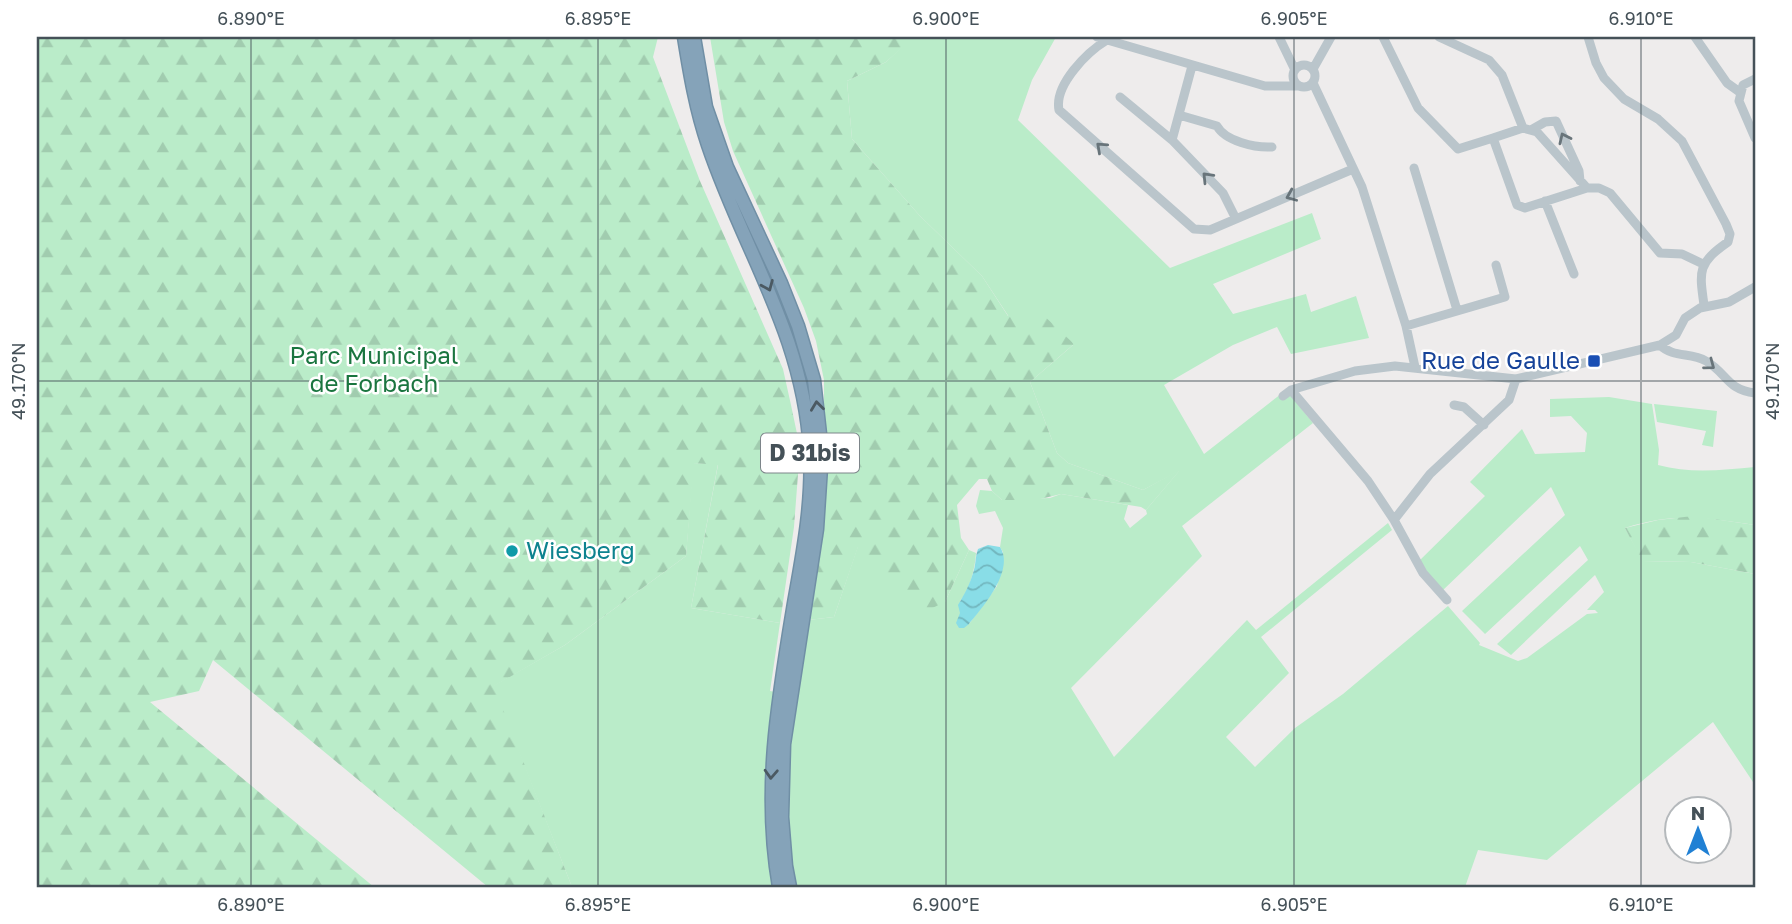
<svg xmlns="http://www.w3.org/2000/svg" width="1792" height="924" viewBox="0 0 1792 924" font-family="'Golos Text',sans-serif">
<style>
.green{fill:#baecc9}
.forest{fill:url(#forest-firs)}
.water{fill:url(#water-waves)}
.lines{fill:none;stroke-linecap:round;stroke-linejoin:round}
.highway-casing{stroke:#708fa5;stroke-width:15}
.minor{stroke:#bac5cb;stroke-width:9}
.highway{stroke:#85a3b9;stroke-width:12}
.oneway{stroke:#68747a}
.oneway2{stroke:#4b5962}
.ticks{fill:none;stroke:#455158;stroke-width:2;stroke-opacity:0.45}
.transit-dot{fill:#1a4fb4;stroke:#fff;stroke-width:2.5}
.culture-dot{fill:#0f9aa8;stroke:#fff;stroke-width:2.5}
.labels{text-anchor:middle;stroke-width:5;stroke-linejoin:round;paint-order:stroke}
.shield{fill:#fff;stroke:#7d858a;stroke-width:2}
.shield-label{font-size:23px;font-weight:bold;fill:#455158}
.park-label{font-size:24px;fill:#1a753f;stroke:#fff}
.transit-label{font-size:24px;fill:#164399;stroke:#fff;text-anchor:end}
.culture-label{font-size:24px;fill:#0d838f;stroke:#fff;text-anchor:start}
.neatline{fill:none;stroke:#455158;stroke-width:2.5}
.ticks-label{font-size:18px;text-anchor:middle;fill:#455158}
</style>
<defs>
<pattern id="forest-firs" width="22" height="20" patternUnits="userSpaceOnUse" patternTransform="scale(1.75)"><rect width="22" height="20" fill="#baecc9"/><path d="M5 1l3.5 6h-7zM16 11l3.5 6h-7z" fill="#a1ccaf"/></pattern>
<pattern id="water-waves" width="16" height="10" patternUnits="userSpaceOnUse" patternTransform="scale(1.75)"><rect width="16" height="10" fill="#89dde7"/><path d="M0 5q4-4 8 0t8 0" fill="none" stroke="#72b6be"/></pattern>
</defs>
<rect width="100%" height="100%" fill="#eeecec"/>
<path class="green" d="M904 37H1056L1032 80 1018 120 1170 268 1312 213 1321 239 1213 284 1233 314 1306 294 1311 312 1356 296 1369 338 1291 354 1277 327 1233 345 1164 385 1204 454 1286 390 1313 423 1182 526 1202 556 1071 688 1114 757 1247 620 1256 630 1388 523 1392 530 1261 637 1289 673 1226 737 1255 767 1295 728 1343 694 1448 606 1480 643 1479 645 1518 661 1527 658 1587 614 1598 613 1595 610H1587L1604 592 1595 575 1511 655 1497 644 1588 560 1580 546 1485 634 1462 611 1565 515 1551 487 1442 591 1418 562 1485 496 1470 482 1522 429 1535 454 1585 452 1587 433 1571 416 1550 417V399L1609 397 1652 404 1659 450 1658 465C1690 474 1723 470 1755 467V525C1705 518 1675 512 1625 528L1643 561 1691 562 1755 574V785L1713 722 1547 860 1478 850 1465 887H572L493 686 565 645 686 556 693 463 718 464 691 608 780 623 770 691 798 696 808 620 834 617 858 546 945 602 969 550 976 553C975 569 970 589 960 601L969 624 997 586 1003 552 1000 547 1003 528 995 511 979 514 976 506 980 490 992 491 1002 500 1050 498 1061 494 1128 505 1124 519 1130 528 1147 514 1146 510 1179 471 1143 490 1068 463 1057 453 1030 382 1073 345 1009 317 982 276 920 216 852 139 847 81 886 62 903 46Z
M1654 404 1717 411 1713 447 1702 445 1706 431 1657 422Z"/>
<path class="forest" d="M37 37H658L653 57 700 181 783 369 791 405 800 448 794 527 780 623 691 608 718 465 694 463 686 556 565 645 494 686 572 887H488L213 660 199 691 150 702 374 887H37Z
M710 37H904V46L886 62 847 81 852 139 920 216 982 276 1008 316 1040 312 1074 344 1030 382 1057 453 1068 463 1143 490 1181 469 1146 510 1141 507 1061 494 1036 500H1002L992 491 987 479H979L957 505 961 538 969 550 945 602 926 611 858 547 834 617 808 620 824 517V380L816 341 804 308 733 151 724 122Z
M1693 516 1755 525V574L1691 562 1642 561 1625 528 1658 520Z"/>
<path class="water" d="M988 545 1000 547C1015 570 983 607 969 624L964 628H959L956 623 960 613 958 605C964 595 970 584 973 573 976 565 975 557 978 549Z"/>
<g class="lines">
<defs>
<path id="highway" d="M684 37C690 74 696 110 708 145 744 252 803 333 810 450 813 501 803 553 794 603 778 699 762 790 779 887
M694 37 706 107 727 167 781 283 798 326 814 380 822 452 817 529 784 744 782 817 786 866 790 887"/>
</defs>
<use href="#highway" class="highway-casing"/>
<path class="minor" d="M1097 37 1265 86H1299
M1279 37 1295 70
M1383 37 1418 108 1458 149 1493 138 1517 205 1525 208 1587 188
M1439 37 1489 60 1502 75 1523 128 1537 132 1587 188H1599L1610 193 1660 253 1682 254 1703 264
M1588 37 1596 63 1604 78 1624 99 1658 119 1682 141 1726 224 1730 234 1728 242C1698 263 1699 270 1704 305
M1695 37 1727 83 1741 93
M1107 40C1087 52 1054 85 1059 110L1194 229 1210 230 1353 169
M1293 76a11 11 0 1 1 22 0a11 11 0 1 1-22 0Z
M1313 69 1331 37
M1755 79 1743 85 1739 101 1755 138
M1313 83 1362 187 1406 326 1415 367
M1120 97 1172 140 1223 193 1236 219
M1179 115 1217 126C1225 141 1255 148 1272 147
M1531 130 1545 122 1556 121 1579 171 1580 181
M1493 138 1523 128
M1172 140 1192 66
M1414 168 1457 310
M1545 201 1574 274
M1406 326 1505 297 1496 265
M1660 345C1673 358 1691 352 1706 361 1727 373 1727 390 1755 393
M1291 390 1368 481 1394 520 1423 573 1447 600
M1283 396 1291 390 1355 371 1395 366 1516 379 1660 345 1676 335 1685 318 1700 308 1729 302 1755 287
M1454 405 1464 407 1484 425
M1394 520 1430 474 1509 400 1516 379"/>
<use href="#highway" class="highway"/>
</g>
<defs><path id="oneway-chevron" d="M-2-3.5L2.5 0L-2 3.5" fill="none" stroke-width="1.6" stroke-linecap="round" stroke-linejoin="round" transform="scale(1.75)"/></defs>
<g class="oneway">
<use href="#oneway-chevron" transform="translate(1564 138) rotate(-115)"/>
<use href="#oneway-chevron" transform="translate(1101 147) rotate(-138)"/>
<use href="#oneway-chevron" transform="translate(1207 177) rotate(-134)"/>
<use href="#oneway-chevron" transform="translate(1291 196) rotate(157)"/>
<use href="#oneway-chevron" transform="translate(1710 365) rotate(37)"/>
</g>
<g class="oneway2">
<use href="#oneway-chevron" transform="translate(768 286) rotate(67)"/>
<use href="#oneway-chevron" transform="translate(817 406) rotate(-97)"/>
<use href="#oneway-chevron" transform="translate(771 774) rotate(93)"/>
</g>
<path class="ticks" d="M251 37V887M598 37V887M946 37V887M1294 37V887M1641 37V887M37 381H1755"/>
<rect class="transit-dot" x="1587" y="354" width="14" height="14" rx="3.5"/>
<circle class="culture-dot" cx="512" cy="551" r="7"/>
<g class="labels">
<rect class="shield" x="761" y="433.5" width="98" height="39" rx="5"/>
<g class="shield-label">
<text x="810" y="461">D 31bis</text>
</g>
<g class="park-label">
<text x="374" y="364">Parc Municipal<tspan x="374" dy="28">de Forbach</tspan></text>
</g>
<g class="transit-label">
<text x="1580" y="369">Rue de Gaulle</text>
</g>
<g class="culture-label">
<text x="526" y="559">Wiesberg</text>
</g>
</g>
<rect width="1792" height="924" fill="none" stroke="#ffffff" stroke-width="77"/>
<g transform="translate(1698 830)"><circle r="33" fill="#ffffff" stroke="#b5b9bc" stroke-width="2"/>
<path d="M0-5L12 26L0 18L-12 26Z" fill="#2080d4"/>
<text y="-10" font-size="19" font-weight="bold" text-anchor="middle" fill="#455158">N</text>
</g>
<rect x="38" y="38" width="1716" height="848" class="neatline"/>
<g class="ticks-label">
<text x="251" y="25">6.890°E</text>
<text x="598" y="25">6.895°E</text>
<text x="946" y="25">6.900°E</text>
<text x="1294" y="25">6.905°E</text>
<text x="1641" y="25">6.910°E</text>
<text transform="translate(19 381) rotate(-90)" y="6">49.170°N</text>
<text transform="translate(1773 381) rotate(-90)" y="6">49.170°N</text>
<text x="251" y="911">6.890°E</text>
<text x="598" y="911">6.895°E</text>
<text x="946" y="911">6.900°E</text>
<text x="1294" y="911">6.905°E</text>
<text x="1641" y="911">6.910°E</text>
</g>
</svg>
